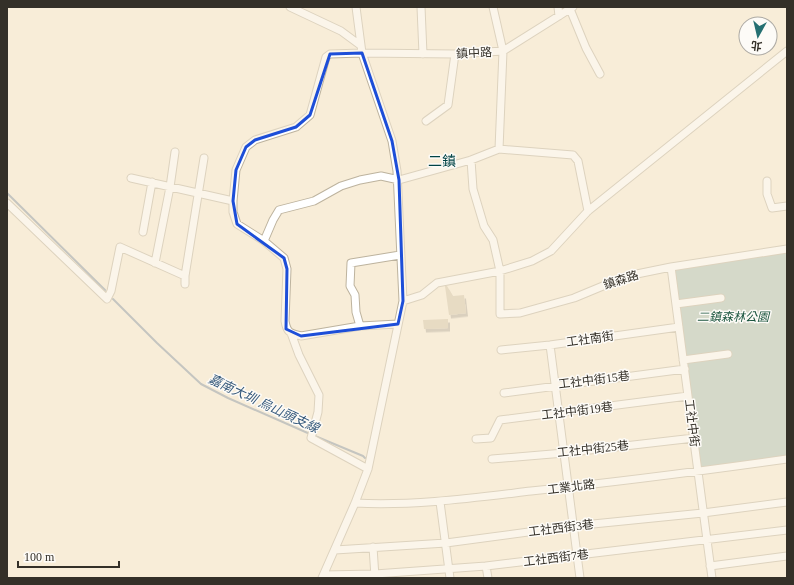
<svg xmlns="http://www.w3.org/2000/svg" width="794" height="585" viewBox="0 0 794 585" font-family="'Times New Roman','Noto Sans TC',serif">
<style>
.green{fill:#aac1b6}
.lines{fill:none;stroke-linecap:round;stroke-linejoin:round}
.stream{stroke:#8796a3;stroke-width:2}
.building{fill:#d3c5a9;filter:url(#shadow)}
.minor-casing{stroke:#bdb39e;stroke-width:9}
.minor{stroke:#fff;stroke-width:7}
.marked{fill:none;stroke:#1d4ed8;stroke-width:3;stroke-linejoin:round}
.labels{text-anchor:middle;stroke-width:3;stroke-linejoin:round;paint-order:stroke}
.street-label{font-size:12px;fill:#343028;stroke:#fdfbf7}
.park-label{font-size:12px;font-style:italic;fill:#1b553f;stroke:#fdfbf7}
.water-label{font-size:13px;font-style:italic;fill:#35597c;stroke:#fdfbf7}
.quarter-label{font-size:14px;fill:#004345;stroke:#fdfbf7}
</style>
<defs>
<filter id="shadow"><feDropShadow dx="2" dy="3.5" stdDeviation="0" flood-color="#0004"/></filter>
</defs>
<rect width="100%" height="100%" fill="#f8edd8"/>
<path class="green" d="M787 252V460L698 471 671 267Z"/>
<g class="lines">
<path class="stream" d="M7 193 105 290
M113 299 157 343 201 384 228 398 310 434
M315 436 363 456 365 458"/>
</g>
<path class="building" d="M445 286H447L453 296 464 295 466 313 449 315Z
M448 319V328L424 329 423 320Z"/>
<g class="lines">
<defs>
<path id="minor" d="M290 7 341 31 360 45
M421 7 423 54
M558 7 559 16
M570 9 586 48 600 74
M426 121 448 105 455 54
M499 149 573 155 578 161 588 211
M471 160 473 189 484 226 493 240 500 271V314L520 313 574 298 627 276 671 267 787 249
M131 178 233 201
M767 181V194L772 208 787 206
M7 203 107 299 111 291 120 247 185 276V284
M143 232 152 182
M264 241 273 220 279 210 314 201 341 186 360 180 381 176 399 180 471 160 499 149 503 51 493 7
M155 263 170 187 175 152
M671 267 712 578
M185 276 204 158
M403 301 422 295 437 283 500 271 532 261 551 251 588 211 787 51
M676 304 721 298
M398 324 360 326 301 336C290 333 287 333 285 321L287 269 284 258 264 241 237 224 233 212V201L236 170 246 147 255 140 296 127 310 115 326 57 330 54 362 53 455 54 503 51 573 7
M360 326 356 312 355 295 350 286 351 263 400 255
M291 333 299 355 319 395 318 412 311 438 368 469
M550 345 580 578
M501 350 550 345 679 327
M683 360 728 354
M504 393 685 369
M476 439 491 438 500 420 688 396
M492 459 564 453 694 438
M440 502 450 578
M355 503C414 506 472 498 531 491 616 482 702 471 787 459
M373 547 375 577
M335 550 446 543 573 526 703 513 787 502
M486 566 488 578
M710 566 787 556
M324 575 375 574 486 566 787 530
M322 578 355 503 368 469 403 301 397 171 392 141 362 53 356 7"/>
</defs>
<use href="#minor" class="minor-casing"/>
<use href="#minor" class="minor"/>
</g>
<path d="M0 0H794V585H0ZM362 53 392 141 399 180 403 301 398 324 301 336 286 329 287 269 284 258 237 224 233 201 236 170 246 147 255 140 296 127 310 115 330 54Z" fill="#f8edd8" fill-opacity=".55" fill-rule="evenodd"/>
<path class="marked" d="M362 53 392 141 399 180 403 301 398 324 301 336 286 329 287 269 284 258 237 224 233 201 236 170 246 147 255 140 296 127 310 115 330 54Z"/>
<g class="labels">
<g class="street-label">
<text transform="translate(474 53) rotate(-3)" y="4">鎮中路</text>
<text transform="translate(621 280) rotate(-18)" y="4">鎮森路</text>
<text transform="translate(590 339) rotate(-8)" y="4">工社南街</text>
<text transform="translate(594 380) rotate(-7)" y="4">工社中街15巷</text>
<text transform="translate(577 411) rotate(-7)" y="4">工社中街19巷</text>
<text transform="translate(692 423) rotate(83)" y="4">工社中街</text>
<text transform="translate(593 449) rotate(-6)" y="4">工社中街25巷</text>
<text transform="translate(571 487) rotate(-7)" y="4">工業北路</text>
<text transform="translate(561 528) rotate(-7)" y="4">工社西街3巷</text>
<text transform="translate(556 558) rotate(-7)" y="4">工社西街7巷</text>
</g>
<g class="park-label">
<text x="733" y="321">二鎮森林公園</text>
</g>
<g class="water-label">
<text transform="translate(264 403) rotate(25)" y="5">嘉南大圳 烏山頭支線</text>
</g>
<g class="quarter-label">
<text x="442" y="166">二鎮</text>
</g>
</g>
<rect width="794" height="585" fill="none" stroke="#343028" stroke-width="16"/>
<g transform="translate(758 36) rotate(188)"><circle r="19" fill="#fdfbf7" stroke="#adaaa4"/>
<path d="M0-3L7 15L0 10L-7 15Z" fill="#257072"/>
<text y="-6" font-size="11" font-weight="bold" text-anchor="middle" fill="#343028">北</text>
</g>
<path d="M18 561v6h101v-6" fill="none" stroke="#343028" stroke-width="2"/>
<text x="24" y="561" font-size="12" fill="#343028" stroke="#fdfbf7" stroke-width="3" paint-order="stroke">100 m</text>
</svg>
